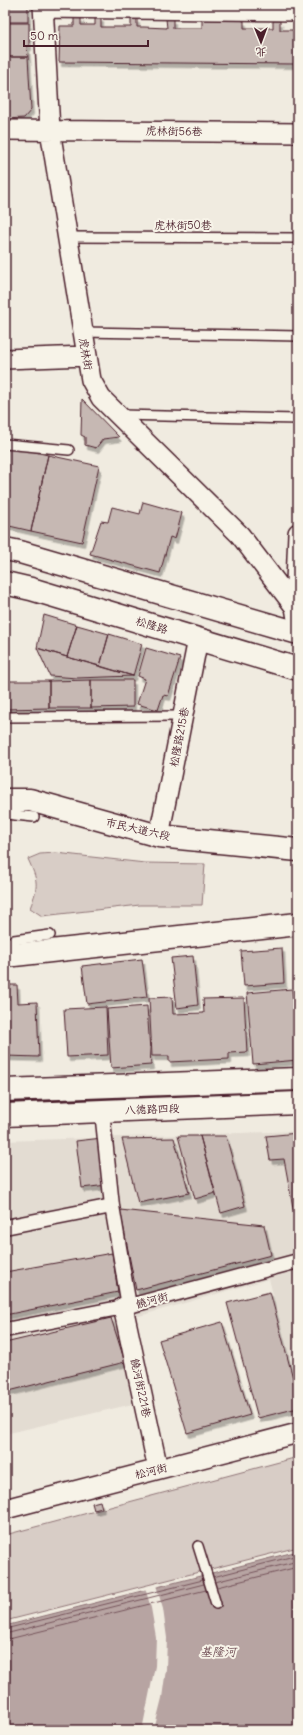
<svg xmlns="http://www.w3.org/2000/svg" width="303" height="1735" viewBox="0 0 303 1735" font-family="Delius,'LXGW WenKai TC',sans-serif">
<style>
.built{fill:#e3dcd2}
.green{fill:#d8cdc6;stroke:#917678}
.water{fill:#b7a4a2;stroke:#8b6f72}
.pier{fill:#f0ebe0}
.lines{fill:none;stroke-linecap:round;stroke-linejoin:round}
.shore{stroke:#76545b;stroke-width:1}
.building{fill:#c6b8b3;stroke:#4a1f2b;filter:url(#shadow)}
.service-casing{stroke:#4a1f2b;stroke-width:12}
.pedestrian-casing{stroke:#4a1f2b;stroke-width:17}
.minor-casing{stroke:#4a1f2b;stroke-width:22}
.tertiary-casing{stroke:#4a1f2b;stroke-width:25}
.secondary-casing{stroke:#4a1f2b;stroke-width:25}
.service{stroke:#f7f3e8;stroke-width:9}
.pedestrian{stroke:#f7f3e8;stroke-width:14}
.minor{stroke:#f7f3e8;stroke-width:19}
.tertiary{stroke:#f7f3e8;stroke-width:22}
.secondary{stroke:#f7f3e8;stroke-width:22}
.labels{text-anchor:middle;stroke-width:4;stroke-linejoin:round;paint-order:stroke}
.street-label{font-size:11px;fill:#4a1f2b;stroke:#f7f3e8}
.water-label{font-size:12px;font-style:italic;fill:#704e55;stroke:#f7f3e8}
</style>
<defs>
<filter id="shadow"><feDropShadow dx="2.5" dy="4.5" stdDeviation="0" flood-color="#0004"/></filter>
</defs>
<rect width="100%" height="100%" fill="#f0ebe0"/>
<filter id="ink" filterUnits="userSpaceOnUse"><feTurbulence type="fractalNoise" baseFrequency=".025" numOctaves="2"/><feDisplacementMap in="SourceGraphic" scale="8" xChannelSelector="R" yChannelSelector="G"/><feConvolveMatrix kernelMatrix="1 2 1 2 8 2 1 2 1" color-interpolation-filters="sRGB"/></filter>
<g filter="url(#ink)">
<path class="built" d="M298 1131V1355L289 1357 269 1279 125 1320 137 1403 5 1434V1141Z"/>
<path class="green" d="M56 853 145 863 205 864 202 905H140L42 916 30 908C39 885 38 881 28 859L40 854Z
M298 1457V1547L5 1621V1535Z"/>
<path class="water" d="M298 1551V1730H5V1626Z"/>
<path class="pier" d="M156 1585 163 1609 167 1638 166 1669 162 1698 154 1730H142L155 1666 156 1637 151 1608 145 1588Z"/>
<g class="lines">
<path class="shore" d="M213 1577 298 1555
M215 1582 298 1561
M217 1587 298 1567
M5 1629 203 1580
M5 1634 204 1584
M5 1640 206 1590"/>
</g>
<path class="building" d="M5 5H28V22H5Z
M74 18H81V25H95V18H101V27H131V19H137V27H144L167 28 166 19H173V28H202V18H239V20L244 21V28H273V21H280V30H295V64L59 62 60 26H74Z
M5 23H29V46H27L28 57H5Z
M5 57H28L31 110 24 118 5 119Z
M82 399 119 437 103 439 96 448 85 445V437L81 435Z
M5 445 48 455 31 531 5 525Z
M48 455 99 466 82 542 31 531Z
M143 502 182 513 175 539 170 537 160 573 90 554 101 521 108 522 112 507 140 514Z
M44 615 77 625 67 657 37 648Z
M77 625 109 634 100 666 67 657Z
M109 634 142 644 133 676 100 666Z
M37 648 67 657 133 676 77 678 50 676Z
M146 648 180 658 168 696 163 695 158 710 137 704 145 679 138 676Z
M91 680H133V707L91 708Z
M91 680V708H49V681Z
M6 681H49V708L6 709Z
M282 948 284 983 244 986 241 951Z
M193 956 198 1005 177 1008 171 958Z
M142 959 147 997 87 1004 82 966Z
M5 985H17L18 1003 37 1002 39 1057 5 1056Z
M292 989 298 1060 253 1064 247 993Z
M172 997 173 1014 204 1013 203 999 244 998 247 1052 229 1053V1059L169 1062V1056H152L149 998Z
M147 1006 151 1065 111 1068 107 1009Z
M106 1007 108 1055 67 1057 64 1009Z
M298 1133V1235L284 1159 270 1160 266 1136Z
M178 1136H200L215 1193 195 1199Z
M200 1136H226L245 1206 221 1213Z
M102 1138 107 1185 82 1188 76 1141Z
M174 1138 189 1193 138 1203 122 1139Z
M120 1210 264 1225 271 1255 136 1290Z
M112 1253 118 1292 5 1315V1272Z
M270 1292 298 1397V1408L258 1418 227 1303Z
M111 1318 125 1362 5 1392V1343Z
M222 1322 250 1415 187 1433 159 1340Z
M100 1501 102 1508 94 1510 92 1503Z"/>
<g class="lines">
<defs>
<path id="service" d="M68 237 298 238
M83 332 298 336
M121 415 298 419
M5 444 69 450
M5 717 183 716
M5 814 34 817
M5 945 14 940 50 935
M198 1546 216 1604"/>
<path id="pedestrian" d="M102 1111 112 1206 129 1306
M5 1227 112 1206
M5 1330 129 1306 298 1261"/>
<path id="minor" d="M43 5 50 130 91 380 101 398 240 535 295 607 298 625
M43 8 298 11
M5 130 298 133
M5 359 86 356
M295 607 298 533
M159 836 198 639
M123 1307 158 1469
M5 1509 298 1433"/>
<path id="tertiary" d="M5 549 20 552 298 633
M5 583 31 589 298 669
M5 800H30L159 836 298 850
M5 956 298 924"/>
<path id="secondary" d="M5 1090 298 1079
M5 1115 298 1103"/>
</defs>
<use href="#service" class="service-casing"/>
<use href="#pedestrian" class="pedestrian-casing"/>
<use href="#minor" class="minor-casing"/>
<use href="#tertiary" class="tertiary-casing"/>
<use href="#secondary" class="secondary-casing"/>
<use href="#service" class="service"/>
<use href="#pedestrian" class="pedestrian"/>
<use href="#minor" class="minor"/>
<use href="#tertiary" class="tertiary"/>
<use href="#secondary" class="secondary"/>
</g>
</g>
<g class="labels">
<g class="street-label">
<text transform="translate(174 131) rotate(1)" y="4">虎林街56巷</text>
<text x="183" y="229">虎林街50巷</text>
<text transform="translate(86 354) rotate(80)" y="4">虎林街</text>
<text transform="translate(152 625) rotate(17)" y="4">松隆路</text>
<text transform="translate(179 737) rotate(-79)" y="4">松隆路215巷</text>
<text transform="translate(138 829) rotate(13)" y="4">市民大道六段</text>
<text transform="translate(152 1109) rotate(-2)" y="4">八德路四段</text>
<text transform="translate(152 1300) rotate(-15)" y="4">饒河街</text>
<text transform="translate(141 1388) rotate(78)" y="4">饒河街221巷</text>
<text transform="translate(151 1471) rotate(-14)" y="4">松河街</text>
</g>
<g class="water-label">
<text x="218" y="1656">基隆河</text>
</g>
</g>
<rect width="303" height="1735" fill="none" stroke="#f7f3e8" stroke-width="20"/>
<rect x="10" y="10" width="283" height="1715" fill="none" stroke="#4a1f2b" stroke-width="1.5" filter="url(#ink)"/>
<g transform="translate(261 42) rotate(179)" stroke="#f7f3e8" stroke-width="3" paint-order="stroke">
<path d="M0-3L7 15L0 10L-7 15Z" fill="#4a1f2b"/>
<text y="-6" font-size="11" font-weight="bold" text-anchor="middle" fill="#4a1f2b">北</text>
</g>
<path d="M24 40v6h124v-6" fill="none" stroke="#4a1f2b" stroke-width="2"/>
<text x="30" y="40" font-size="12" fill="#4a1f2b" stroke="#f7f3e8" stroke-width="3" paint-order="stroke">50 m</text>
</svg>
